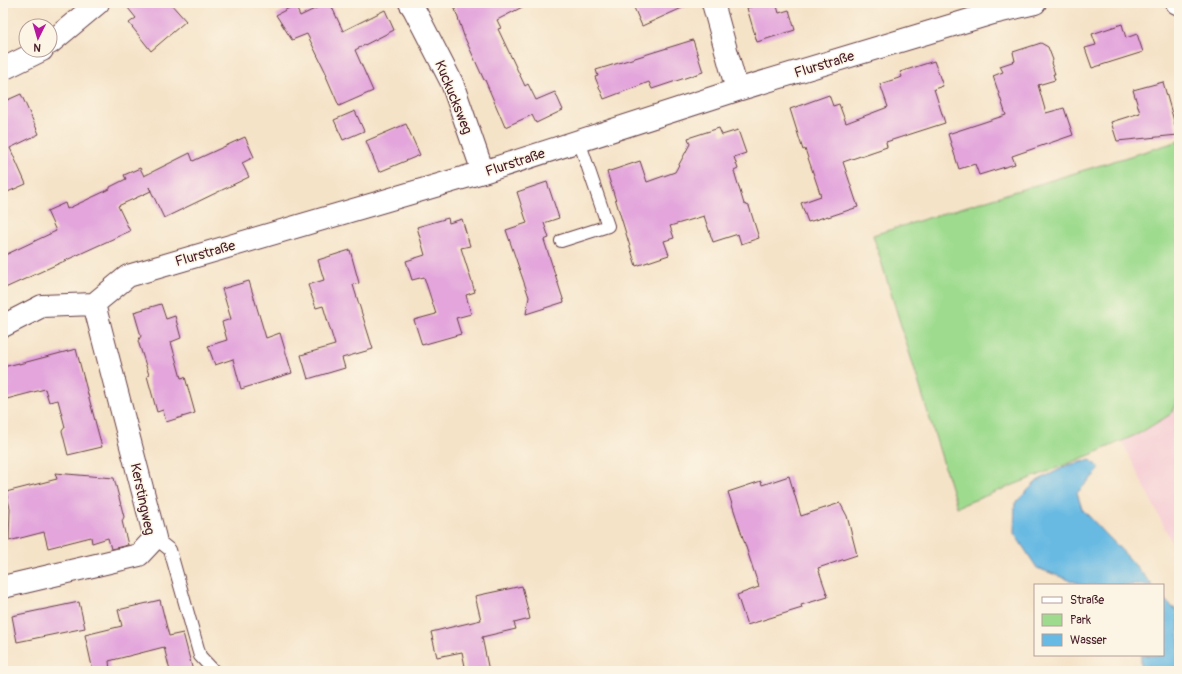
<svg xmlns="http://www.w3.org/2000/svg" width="1182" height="674" viewBox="0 0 1182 674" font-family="Pangolin,sans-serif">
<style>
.built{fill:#f6cfd6}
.green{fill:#9fdb8f;stroke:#747d5d}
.water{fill:#67bae3;stroke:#586c87}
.building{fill:#e3a5dc}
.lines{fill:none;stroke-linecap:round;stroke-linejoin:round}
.service-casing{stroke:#643c43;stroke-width:14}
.minor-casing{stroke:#643c43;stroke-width:24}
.service{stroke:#fff;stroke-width:12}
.minor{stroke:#fff;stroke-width:22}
.labels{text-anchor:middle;stroke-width:3;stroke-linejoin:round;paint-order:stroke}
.street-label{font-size:14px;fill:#4a1f2b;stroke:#fcf5e5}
</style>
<rect width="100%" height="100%" fill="#fcf5e5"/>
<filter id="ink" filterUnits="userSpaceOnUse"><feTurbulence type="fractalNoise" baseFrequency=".025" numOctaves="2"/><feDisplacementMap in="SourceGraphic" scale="8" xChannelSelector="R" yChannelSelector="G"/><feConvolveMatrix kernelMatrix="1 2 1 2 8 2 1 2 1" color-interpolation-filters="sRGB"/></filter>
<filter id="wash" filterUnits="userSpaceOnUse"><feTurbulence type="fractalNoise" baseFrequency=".012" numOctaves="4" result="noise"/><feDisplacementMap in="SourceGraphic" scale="16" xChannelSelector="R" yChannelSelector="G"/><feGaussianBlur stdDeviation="0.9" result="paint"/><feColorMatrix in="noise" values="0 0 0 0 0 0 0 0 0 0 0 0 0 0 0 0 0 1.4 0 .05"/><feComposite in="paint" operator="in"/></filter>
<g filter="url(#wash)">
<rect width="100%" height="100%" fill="#f5e3c8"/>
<path class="built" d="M1179 395V557L1122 441 1140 433 1171 414Z"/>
<path class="green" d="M1179 141V395L1171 414 1140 433 1090 455 957 507 873 235Z"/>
<path class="water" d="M1091 460 1100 469 1077 493 1082 509 1128 557 1152 585H1083L1037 568 1014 533 1015 503 1037 481 1068 465Z
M1163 598 1171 606 1179 612V671H1141V655H1163Z"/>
<g id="blocks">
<path class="building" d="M124 3H170L186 21 151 51 129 23 136 18Z
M327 3H330L343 31 385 10 394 30 355 50 373 91 339 106 326 76 327 75 307 34 292 40 276 15 295 5 300 16Z
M453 3H530L497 20 501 28 498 29 525 86 528 84 536 100 555 92 563 110 536 123 532 115 505 127 485 80H484L464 36Z
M632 3H693L642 26Z
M765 3H776L779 13 789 10 795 30 757 42 747 8Z
M1122 24 1126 38 1137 34 1143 52 1092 68 1085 48 1096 45 1092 34Z
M693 40 703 72 652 89 649 82 604 99 595 77 598 76 596 70Z
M1041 43 1048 47 1053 60 1051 63 1055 74H1053L1055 80 1038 85 1046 113 1064 108 1073 135 1012 156 1015 164 979 175 975 164 959 169 948 134 1006 115 993 76 1003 72 1000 66 1015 61 1013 52Z
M934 61 943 86 934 89 945 123 886 142 887 147 843 162 858 207 828 217V216L808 222 801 203 821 196 805 149 803 150 790 109 829 95 833 106 839 104 846 123 888 107 880 84 902 77 900 72Z
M1163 82 1178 135 1117 141 1111 122 1140 113 1133 90Z
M21 94 39 134 10 148 26 184 3 194V102Z
M355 111 364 131 343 140 334 120Z
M406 124 420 155 379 172 366 141Z
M719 128 722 135 738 130 746 153 734 157 738 169 734 171 744 204 749 206 759 238 741 244 738 234 713 242 704 216 670 226 674 238 664 241 669 255 636 266 607 172 640 161 647 182 675 172 690 144 688 138Z
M245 137 254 157 242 163 249 177 164 218 149 187 151 191 118 206 130 231 3 289V256L56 231 47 211 65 203 67 209 110 189V187L126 179 124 175 140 168 144 176 190 153 193 161Z
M547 182 559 218 544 223 549 238 544 240 564 302 526 314 529 297 506 230 527 223 517 192Z
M448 218 449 223 462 219 470 246 461 248 475 292 466 295 471 314 456 318 461 334 422 345 414 320 436 314 424 277 412 280 406 261 425 255 417 227Z
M350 250 359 283 353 285 373 349 342 358 345 368 308 379 301 355 335 345 323 306 316 308 308 285 324 280 318 260Z
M249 281 266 338 280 333 292 373 241 389 233 359 215 365 208 346 227 340 222 322 231 319 222 289Z
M161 304 166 319 175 316 181 338 171 342 181 378 185 377 195 413 166 422 163 410 157 412 147 376 149 375 138 341 141 336 134 312Z
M76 349 102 447 68 455 62 431 65 427 58 400 49 402 45 389 3 400V367L19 363V364Z
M55 473 114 478 124 517 122 521 128 545 111 549 108 538 92 543 91 537 48 548 44 532 9 541 10 508 6 492 57 479Z
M789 476 801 516 840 503 847 516 857 555 818 568 828 597 801 605 802 608 747 625 737 595 759 587 728 492 761 481 762 485Z
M522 586 530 619 514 623 516 629 482 637 489 671H466L462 652 437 657 431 632 481 620 475 596Z
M160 600 169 636 183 633 193 671H170L164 647 109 661 110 671H93L85 635 122 626 118 610Z
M79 602 85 628 17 642 12 616Z"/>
</g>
</g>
<g filter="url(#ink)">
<use href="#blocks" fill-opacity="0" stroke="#643c43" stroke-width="1"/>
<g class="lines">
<defs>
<path id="service" d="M561 241 608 226 579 141
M155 538 170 550 200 656 214 671"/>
<path id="minor" d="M410 3 414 9 452 83 483 172
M713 3 737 90
M1177 3 1179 4
M50 43 98 3
M3 69 42 50
M3 326 42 306 94 304 128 276 483 172 737 90 993 13 1035 3
M3 587 139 555 155 538 94 304"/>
</defs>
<use href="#service" class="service-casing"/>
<use href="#minor" class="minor-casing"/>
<use href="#service" class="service"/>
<use href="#minor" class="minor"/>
</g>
</g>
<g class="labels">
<g class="street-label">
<text transform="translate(824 64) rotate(-17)" y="5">Flurstraße</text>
<text transform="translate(454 97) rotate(68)" y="5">Kuckucksweg</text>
<text transform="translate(515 162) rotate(-18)" y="5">Flurstraße</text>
<text transform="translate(205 253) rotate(-16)" y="5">Flurstraße</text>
<text transform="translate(143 499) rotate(78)" y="5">Kerstingweg</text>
</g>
</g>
<rect width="1182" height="674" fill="none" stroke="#fcf5e5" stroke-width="16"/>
<rect x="1034" y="584" width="130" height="72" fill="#fcf5e5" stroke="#b59f9b"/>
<rect x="1042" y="597" width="20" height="6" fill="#ffffff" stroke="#b59f9b"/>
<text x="1070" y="604" font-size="12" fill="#4a1f2b">Straße</text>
<rect x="1042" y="614" width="20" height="12" fill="#9fdb8f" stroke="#b59f9b"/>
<text x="1070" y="624" font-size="12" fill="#4a1f2b">Park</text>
<rect x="1042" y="634" width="20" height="12" fill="#67bae3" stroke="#b59f9b"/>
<text x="1070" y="644" font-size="12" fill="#4a1f2b">Wasser</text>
<g transform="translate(38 38) rotate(185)"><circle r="19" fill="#fcf5e5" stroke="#b59f9b"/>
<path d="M0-3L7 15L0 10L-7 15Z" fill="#b5179e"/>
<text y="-6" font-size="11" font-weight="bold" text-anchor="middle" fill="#4a1f2b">N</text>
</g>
</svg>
